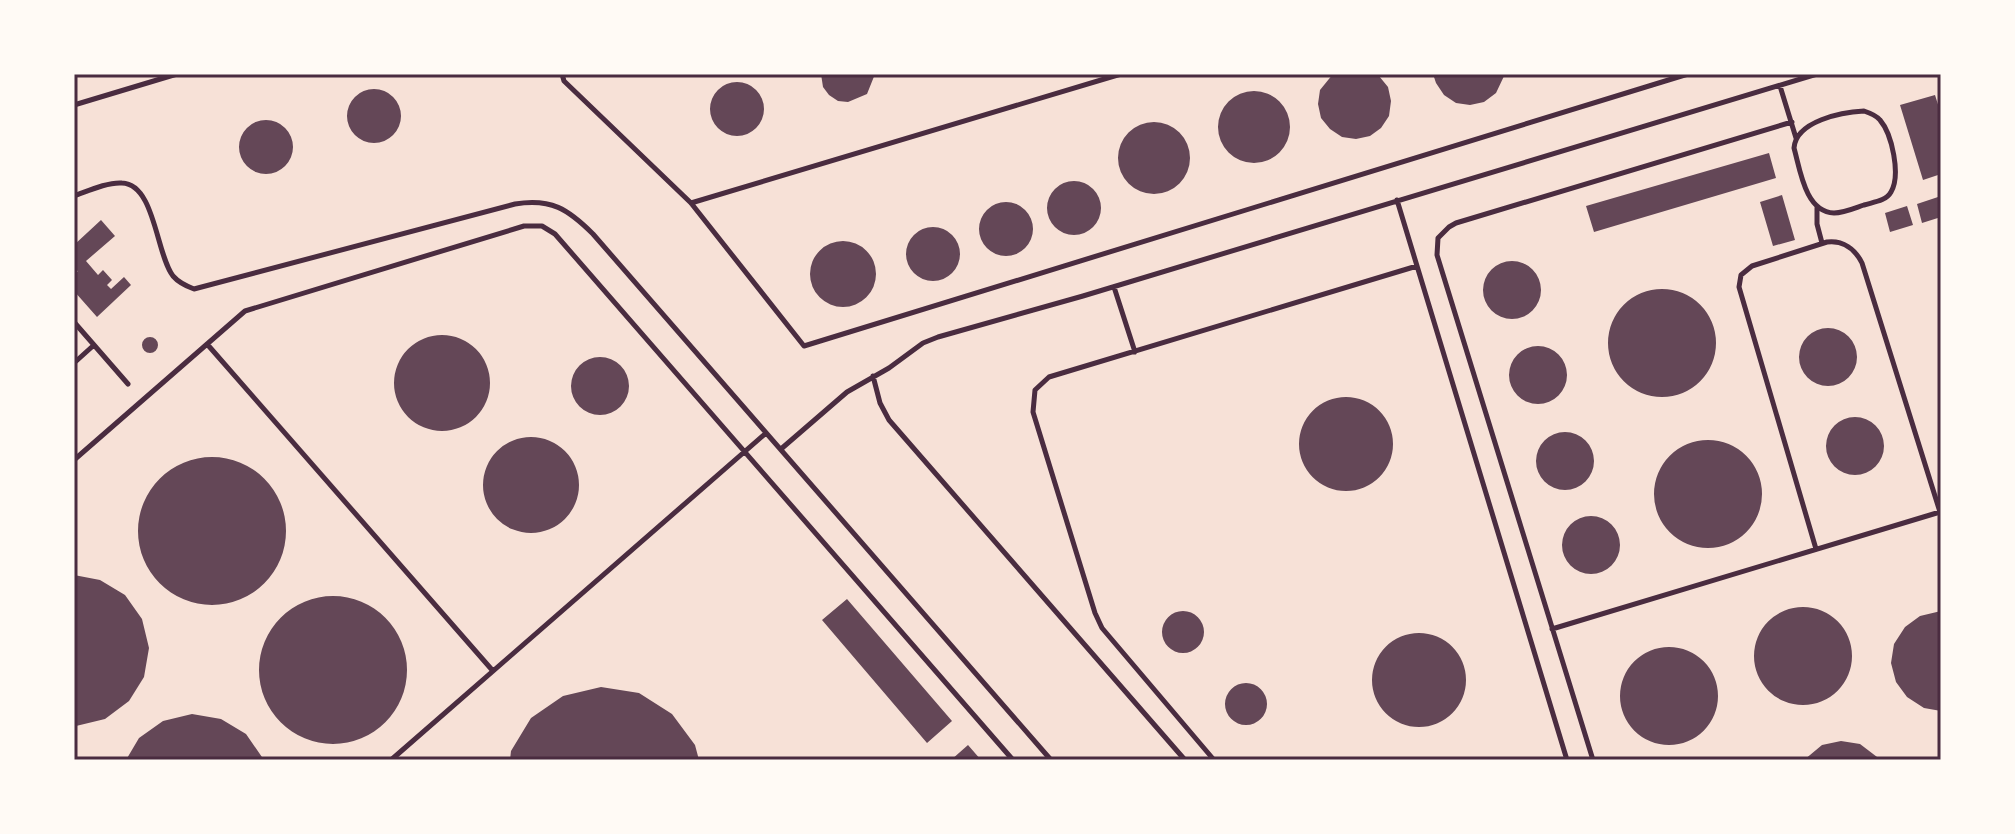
<svg xmlns="http://www.w3.org/2000/svg" width="2015" height="834" viewBox="0 0 2015 834" font-family="Manrope,sans-serif">
<style>
.building{fill:#644757}
.lines{fill:none;stroke-linecap:round;stroke-linejoin:round}
.service{stroke:#4a2c40;stroke-width:5}
.neatline{fill:none;stroke:#4a2c40;stroke-width:3}
</style>
<rect width="100%" height="100%" fill="#f7e1d7"/>
<path class="building" d="M821 74H875L867 94 848 102 838 101 829 95 823 87Z
M1333 74 1379 76 1388 87 1391 101 1389 116 1381 128 1370 136 1356 139 1342 137 1330 129 1321 118 1318 104 1320 90Z
M1433 74H1505L1496 93 1484 102 1470 105 1456 103 1444 95 1436 83Z
M710 109a27 27 0 1 1 54 0a27 27 0 1 1-54 0Z
M347 116a27 27 0 1 1 54 0a27 27 0 1 1-54 0Z
M1218 127a36 36 0 1 1 72 0a36 36 0 1 1-72 0Z
M1935 95 1941 114V174L1923 180 1900 105Z
M239 147a27 27 0 1 1 54 0a27 27 0 1 1-54 0Z
M1118 158a36 36 0 1 1 72 0a36 36 0 1 1-72 0Z
M1769 153 1776 178 1594 232 1586 206Z
M1047 208a27 27 0 1 1 54 0a27 27 0 1 1-54 0Z
M1782 195 1795 240 1773 246 1760 202Z
M1941 196V217L1922 223 1917 204Z
M979 229a27 27 0 1 1 54 0a27 27 0 1 1-54 0Z
M1907 206 1913 225 1890 232 1885 213Z
M101 220 115 236 86 261 98 275 103 270 112 280 107 285 111 289 124 277 131 285 97 317 74 291V275L78 271 74 270V245Z
M906 254a27 27 0 1 1 54 0a27 27 0 1 1-54 0Z
M810 274a33 33 0 1 1 66 0a33 33 0 1 1-66 0Z
M1483 290a29 29 0 1 1 58 0a29 29 0 1 1-58 0Z
M1608 343a54 54 0 1 1 108 0a54 54 0 1 1-108 0Z
M1799 357a29 29 0 1 1 58 0a29 29 0 1 1-58 0Z
M394 383a48 48 0 1 1 96 0a48 48 0 1 1-96 0Z
M142 345a8 8 0 1 1 16 0a8 8 0 1 1-16 0Z
M1509 375a29 29 0 1 1 58 0a29 29 0 1 1-58 0Z
M571 386a29 29 0 1 1 58 0a29 29 0 1 1-58 0Z
M1299 444a47 47 0 1 1 94 0a47 47 0 1 1-94 0Z
M1826 446a29 29 0 1 1 58 0a29 29 0 1 1-58 0Z
M1536 461a29 29 0 1 1 58 0a29 29 0 1 1-58 0Z
M483 485a48 48 0 1 1 96 0a48 48 0 1 1-96 0Z
M1654 494a54 54 0 1 1 108 0a54 54 0 1 1-108 0Z
M138 531a74 74 0 1 1 148 0a74 74 0 1 1-148 0Z
M1562 545a29 29 0 1 1 58 0a29 29 0 1 1-58 0Z
M74 575 100 580 125 595 142 619 149 648 144 677 129 701 105 719 76 726 74 725Z
M259 670a74 74 0 1 1 148 0a74 74 0 1 1-148 0Z
M847 599 952 721 927 743 822 620Z
M1754 656a49 49 0 1 1 98 0a49 49 0 1 1-98 0Z
M1941 611V711L1924 708 1907 697 1896 682 1891 663 1894 644 1905 627 1920 616Z
M1162 632a21 21 0 1 1 42 0a21 21 0 1 1-42 0Z
M1372 680a47 47 0 1 1 94 0a47 47 0 1 1-94 0Z
M1620 696a49 49 0 1 1 98 0a49 49 0 1 1-98 0Z
M1225 704a21 21 0 1 1 42 0a21 21 0 1 1-42 0Z
M601 687 639 693 672 714 695 745 699 760H510L511 751 531 718 563 696Z
M192 714 221 719 246 734 264 760H126L139 738 163 721Z
M1841 741 1860 744 1881 760H1804L1822 745Z
M968 745 981 760H951Z"/>
<g class="lines">
<path class="service" d="M562 74 564 81 691 203 804 346 1688 74
M1780 86 1796 138
M74 105 177 74
M1864 111C1870 113 1876 115 1880 120 1892 134 1901 175 1891 192 1886 201 1874 202 1864 205 1855 208 1844 213 1834 213 1805 212 1800 169 1794 148 1796 121 1842 112 1864 111Z
M74 196C88 191 107 182 122 183 155 184 156 254 173 276 179 283 186 286 194 289L515 204C551 198 568 209 593 234L1051 760
M1397 200 1567 760
M691 203 1121 74
M1817 206V224L1822 243
M1114 287 1135 352
M74 322 128 384
M207 344 493 671
M74 363 94 345
M873 376 880 403 889 420 1185 760
M781 449 847 392 889 368 923 343 938 337 1083 296 1817 74
M74 460 245 311 524 226H542L555 234 1013 760
M1816 549 1739 287 1741 275 1752 266 1827 242C1843 240 1855 249 1862 263L1940 512
M1552 629 1940 512
M391 760 766 433
M1214 760 1102 628 1095 613 1033 412 1035 390 1049 377 1417 266
M1593 760 1437 255 1438 238 1449 227 1456 223 1792 122"/>
</g>
<rect width="2015" height="834" fill="none" stroke="#fffaf5" stroke-width="152"/>
<rect x="76" y="76" width="1863" height="682" class="neatline"/>
</svg>
